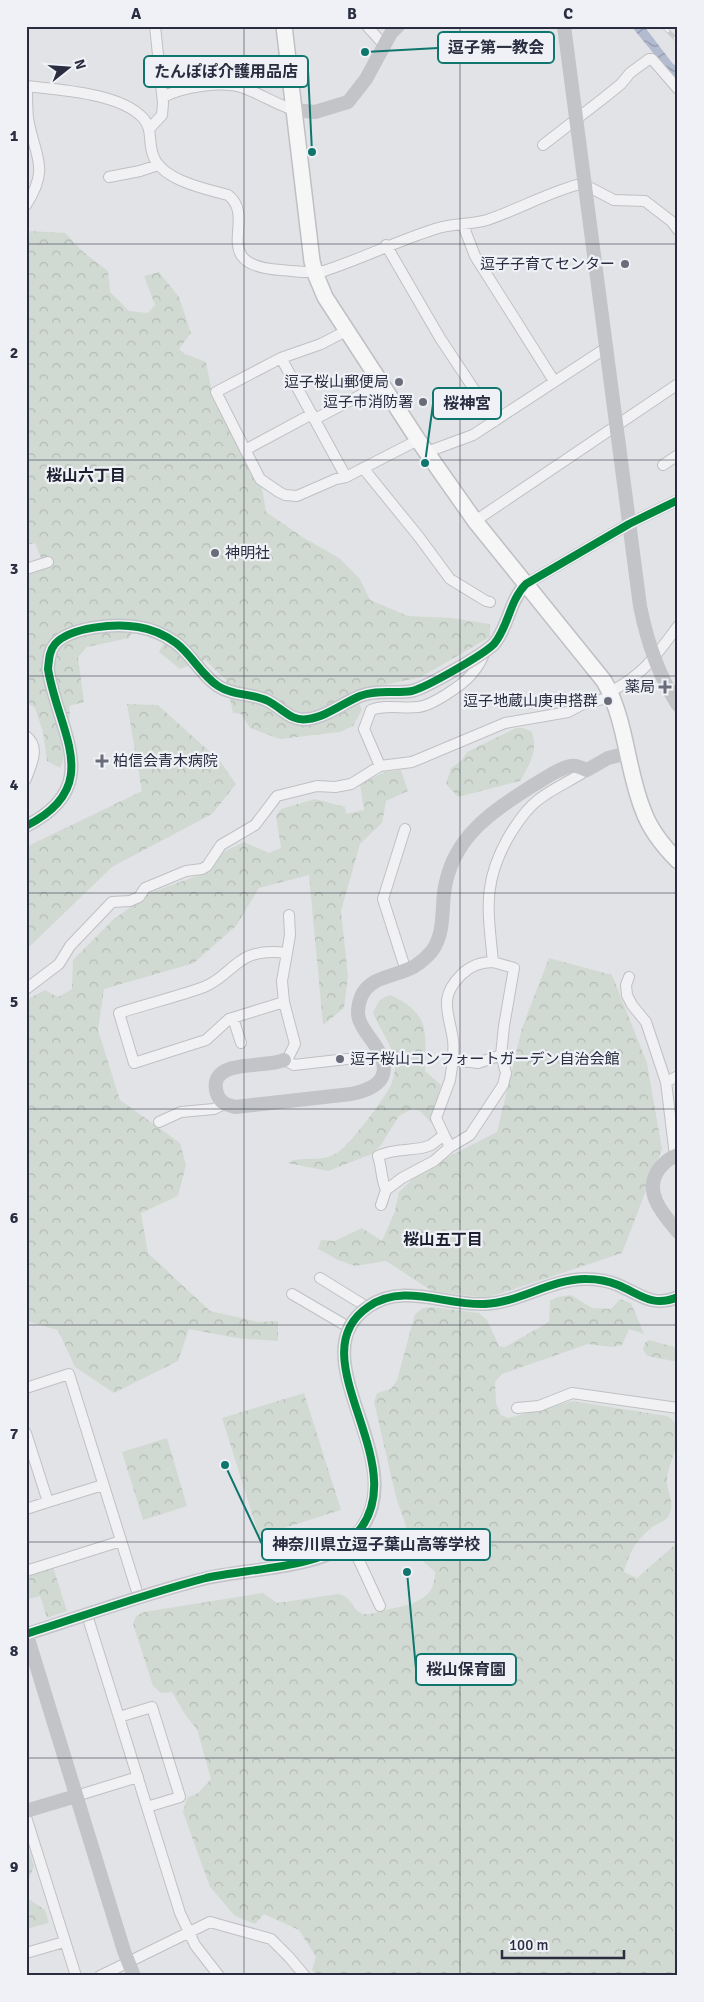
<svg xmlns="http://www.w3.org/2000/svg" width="704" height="2002" viewBox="0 0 704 2002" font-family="Signika,'Noto Sans JP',sans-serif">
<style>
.forest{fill:url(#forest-crowns)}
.water{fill:url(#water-waves)}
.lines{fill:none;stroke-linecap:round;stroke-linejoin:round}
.street-casing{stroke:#bfc0c3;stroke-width:12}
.primary-casing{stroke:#bec0c4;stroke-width:18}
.street{stroke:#f1f1f4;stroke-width:10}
.secondary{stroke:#c3c4c8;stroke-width:14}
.primary{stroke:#f6f6f6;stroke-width:15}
.rail-casing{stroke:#cbcbce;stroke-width:4.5}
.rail{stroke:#eff1f6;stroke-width:2.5;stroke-dasharray:8;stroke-linecap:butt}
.cycleway-casing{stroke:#eff1f6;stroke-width:11}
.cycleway{stroke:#00873e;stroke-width:8}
.grid{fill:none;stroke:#292d3f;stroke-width:1;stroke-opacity:0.55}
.poi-dot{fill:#6a6d79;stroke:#eff1f6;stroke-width:2}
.labels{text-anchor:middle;stroke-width:4.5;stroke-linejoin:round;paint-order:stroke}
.poi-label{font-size:15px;fill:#292d3f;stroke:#eff1f6;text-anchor:end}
.neighbourhood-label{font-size:16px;font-weight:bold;fill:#1c1f30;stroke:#eff1f6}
.leader{fill:none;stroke:#0f766e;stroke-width:2}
.callout-dot{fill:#0f766e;stroke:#eff1f6;stroke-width:2}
.callout{fill:#eff1f6;stroke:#0f766e;stroke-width:2}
.callout-label{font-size:16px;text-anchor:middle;font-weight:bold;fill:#292d3f}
.neatline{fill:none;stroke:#292d3f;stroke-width:2}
.grid-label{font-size:16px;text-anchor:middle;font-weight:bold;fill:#292d3f}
</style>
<defs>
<pattern id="forest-crowns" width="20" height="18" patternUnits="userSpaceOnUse" patternTransform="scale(1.25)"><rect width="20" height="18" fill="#d1dad2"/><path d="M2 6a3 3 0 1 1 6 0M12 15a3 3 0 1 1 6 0" fill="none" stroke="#b3bbb5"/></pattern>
<pattern id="water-waves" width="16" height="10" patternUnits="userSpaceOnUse" patternTransform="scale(1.25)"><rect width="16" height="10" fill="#b2bbd0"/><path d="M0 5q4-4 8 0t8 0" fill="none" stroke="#9198aa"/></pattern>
</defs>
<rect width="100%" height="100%" fill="#e2e3e6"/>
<path class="forest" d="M30 231 65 233 82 251 108 271 110 292 129 311 148 313 155 305 144 276 159 272 179 297 191 333 179 349 185 354 206 362 212 393 262 488 266 512 304 538 339 558 360 579 370 600 408 616 452 618 490 624V637L421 677 353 692 362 710 353 726 340 732 280 739 250 728 241 714 233 713 226 680 205 660 180 669 159 652 168 634 132 632 129 638 87 647 78 657 84 702 69 706C72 720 65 728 62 741 60 752 67 756 60 768L47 761 43 732 35 708 26 702V574L36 570 41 558 35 543 26 545V249Z
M127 704 158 705 220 761 236 784 212 814 112 867 26 950V847L142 791Z
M516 728H523L532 732C538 752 530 764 520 781L458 797 446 784 451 768 462 760 467 752Z
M401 770 408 791 386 801 382 823 360 844 341 911 348 976 344 1008 323 1025 309 875 259 888 236 926 194 963 104 989 98 1030 120 1100 180 1143 186 1165 178 1196 141 1213 148 1253 210 1311 259 1322 278 1321V1341L236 1338 189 1329 178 1361 114 1393 75 1367 58 1330 26 1321V1000L45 990 58 997 72 989 73 960 114 919 150 893 210 871 223 852 244 842 269 853 281 848 276 816 281 809 315 799 345 807 346 814 364 810 360 784 385 772Z
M549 958 612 975 647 1063 662 1149 622 1253 487 1298 432 1291 386 1261 355 1266 338 1260 318 1249 321 1240 335 1241 362 1228 382 1241 395 1211 399 1192 422 1170 497 1132 522 1028Z
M390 995C432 1014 425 1032 425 1071L441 1085 435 1108 433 1125 420 1111 412 1109 399 1116 381 1145 372 1154 328 1171 287 1163C301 1155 319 1163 335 1154 349 1147 384 1099 391 1085 393 1080 395 1071 395 1066 395 1048 379 1029 373 1012L380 1000Z
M571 1295 592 1308 611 1309 620 1299 631 1303 644 1334 629 1329 622 1345 612 1347 588 1344 502 1374 495 1382 496 1403 501 1415 508 1418 572 1401 667 1416C692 1429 668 1459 667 1479 666 1493 677 1503 668 1517 665 1521 657 1524 652 1527 635 1542 630 1551 624 1572L637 1578 678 1542V1976H316L312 1969 316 1957 299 1930 264 1914 255 1924 235 1916 210 1887 183 1812 187 1798 198 1793 211 1779 197 1729 186 1716 172 1692 161 1693 153 1686 133 1624 136 1616 144 1612 263 1593 277 1603 338 1594C354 1597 352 1613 365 1614 371 1615 379 1611 385 1610 408 1605 436 1602 435 1572L416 1555 396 1497 374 1402 377 1393 391 1389 397 1380 415 1314 423 1308 432 1307 479 1313 487 1320 499 1346 505 1347 549 1322 550 1301 557 1297Z
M649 1340 678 1348V1362L647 1356 643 1349 645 1343Z
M304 1393 341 1510 259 1536 222 1418Z
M167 1438 187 1506 143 1520 122 1452Z
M53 1567 67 1611 47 1618 40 1596 26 1600V1576Z
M26 1839 34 1866 26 1887Z
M26 1897 45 1910 49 1923 26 1929Z"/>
<path class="water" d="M631 26H644L673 64 678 67V83Z"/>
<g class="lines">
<defs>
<path id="street" d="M367 26 385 46
M26 86C60 90 120 93 143 118 153 129 148 142 153 155 161 180 205 189 228 195 259 219 205 265 281 270 295 271 310 274 324 271 361 259 397 241 435 229 452 223 470 225 487 220 520 209 550 191 584 183
M163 97C183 87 222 80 244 88 261 94 277 105 294 110
M150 128 162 115 163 103 155 26
M543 145 605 97 621 84 630 73 649 59H652L678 89
M109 177 140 171 158 165
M585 185 614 200 645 201 671 221 678 230
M26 205C51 167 34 156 28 118 27 108 27 97 27 86
M463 225 475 256 554 381
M386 245 440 338 495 421
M346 331 321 344 281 358 216 392 260 479 279 492 285 495 297 496 336 479 346 477 418 440
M281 358 346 477
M315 419 382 384
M245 450 312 414
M427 452 473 435 606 348
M663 465 678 455
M363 468 419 537 450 579 486 601 490 602
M475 521 678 384
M26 569 48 562
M526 584 629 524 678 500
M610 692C644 674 655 657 678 626
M26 736C41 748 31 764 26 779
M380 766 364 729 371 710C386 704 402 709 418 707 432 706 462 685 471 675 478 667 482 660 485 651
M405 829 383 899 406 971
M287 953 282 981 284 1002 295 1044 289 1056 284 1060 294 1065 347 1059
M493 962C481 962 470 966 461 975 438 998 449 1012 453 1040 454 1047 453 1054 453 1060L478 1063 501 1055
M629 977 626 985 627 995 632 1005 646 1022 666 1082
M26 989 59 964 70 946 112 902 130 901 139 897 145 888 186 871 202 869 207 866 221 845 255 825 277 796 317 786 335 787 351 784 380 766 412 762 505 723 568 712 583 704 612 697
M284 1002 229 1019 206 1040 134 1063 119 1013C147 1004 176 997 204 987 220 981 228 969 242 960 255 951 271 951 287 953L290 935 289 915
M233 1018 241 1043
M159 1122 181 1112 214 1109 224 1104
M444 1135 436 1118 450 1080 453 1060
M675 1156 666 1082 678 1076
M386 1190C381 1179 382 1168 378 1156 396 1147 417 1152 431 1145 435 1142 440 1138 444 1135L450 1147
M381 1205 386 1190 402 1178 434 1161 450 1147 470 1135 503 1085 506 1073 501 1055 504 1026 514 968 493 962C488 910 482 883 509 836 517 823 526 809 538 800 553 788 571 781 587 770
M320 1278 367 1307
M292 1294 350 1328
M26 1388 69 1374 139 1598
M517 1408 539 1406 572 1393 678 1408
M26 1433 48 1502 26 1509
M48 1502 103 1485
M350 1541 380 1606
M26 1571 121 1541
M87 1615 180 1913 195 1945 219 1976
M119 1717 152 1707 180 1797 147 1807
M76 1796 138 1777
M26 1817 76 1976
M26 1953 64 1942
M100 1976 210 1922 271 1939 289 1957 305 1976"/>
<path id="primary" d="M284 26 312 261 315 273 325 297 418 440 475 521 604 681C627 721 626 768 643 810 650 830 663 846 678 861"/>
</defs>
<use href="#street" class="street-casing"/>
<use href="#primary" class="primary-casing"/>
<use href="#street" class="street"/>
<path class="secondary" d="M564 26 640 606C647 641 658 675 678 705
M294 110 315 112 348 102 366 79 391 33 398 26
M26 826C106 786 58 732 48 669 49 660 49 651 55 644 70 627 116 623 138 627 151 629 165 635 176 643 192 655 201 675 218 686 233 696 252 693 268 701 282 708 291 722 308 719 326 717 343 703 360 696 377 689 395 694 412 691 427 687 483 655 494 644 509 626 509 601 526 584
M284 1060C266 1068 221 1060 216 1082 215 1088 216 1093 219 1098 223 1104 228 1105 235 1107L351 1094C381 1088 394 1074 375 1045 370 1037 362 1029 359 1019 357 1012 358 1005 361 997 370 975 397 977 415 966 421 962 427 957 432 951 444 935 442 912 444 893 451 838 490 813 532 786 543 780 564 764 576 766 580 767 584 769 587 770L608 758 628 753
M678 1155C669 1158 665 1162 659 1169 642 1192 664 1215 678 1232
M26 1632 124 1951 134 1976
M27 1634C86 1615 146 1593 207 1578 246 1569 318 1568 348 1543 429 1474 292 1359 368 1307 403 1282 446 1306 485 1304 518 1303 553 1278 587 1279 597 1279 608 1281 618 1285 640 1294 652 1308 678 1297
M26 1811 76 1796"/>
<use href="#primary" class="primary"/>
<defs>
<path id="rail" d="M663 26 678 41"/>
</defs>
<use href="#rail" class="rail-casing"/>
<use href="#rail" class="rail"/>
<defs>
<path id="cycleway" d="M26 826C106 786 58 732 48 669 49 660 49 651 55 644 70 627 116 623 138 627 151 629 165 635 176 643 192 655 201 675 218 686 233 696 252 693 268 701 282 708 291 722 308 719 326 717 343 703 360 696 377 689 395 694 412 691 427 687 483 655 494 644 509 626 509 601 526 584L629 524 678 500
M26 1634C86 1615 145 1594 206 1578 245 1569 317 1568 347 1543 429 1475 292 1359 368 1307 403 1282 446 1306 485 1304 518 1303 553 1278 587 1279 597 1279 608 1281 618 1285 640 1294 652 1308 678 1297"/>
</defs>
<use href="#cycleway" class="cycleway-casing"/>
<use href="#cycleway" class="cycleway"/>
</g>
<path class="grid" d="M244 26V1976M460 26V1976M26 244H678M26 460H678M26 676H678M26 893H678M26 1109H678M26 1325H678M26 1542H678M26 1758H678"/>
<g class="poi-dot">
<circle cx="625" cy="264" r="5"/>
<circle cx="399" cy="382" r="5"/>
<circle cx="423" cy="402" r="5"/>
<circle cx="215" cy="553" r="5"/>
<path d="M662.5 679.5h5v5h5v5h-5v5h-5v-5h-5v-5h5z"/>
<circle cx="608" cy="701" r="5"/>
<path d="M99.5 753.5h5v5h5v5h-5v5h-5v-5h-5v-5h5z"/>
<circle cx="340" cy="1059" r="5"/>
</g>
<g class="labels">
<g class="poi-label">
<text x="615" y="269">逗子子育てセンター</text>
<text x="389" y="387">逗子桜山郵便局</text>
<text x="413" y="407">逗子市消防署</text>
<text x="225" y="558" text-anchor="start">神明社</text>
<text x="655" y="692">薬局</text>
<text x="598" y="706">逗子地蔵山庚申搭群</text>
<text x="113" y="766" text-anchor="start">柏信会青木病院</text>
<text x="350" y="1064" text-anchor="start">逗子桜山コンフォートガーデン自治会館</text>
</g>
<g class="neighbourhood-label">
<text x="86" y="481">桜山六丁目</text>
<text x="443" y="1245">桜山五丁目</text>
</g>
</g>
<path class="leader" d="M365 52L438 48M312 152L308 71M425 463L433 404M225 1465L262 1544M407 1572L416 1669"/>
<g class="callout-dot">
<circle cx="365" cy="52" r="5"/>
<circle cx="312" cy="152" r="5"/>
<circle cx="425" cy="463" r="5"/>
<circle cx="225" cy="1465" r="5"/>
<circle cx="407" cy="1572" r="5"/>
</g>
<g class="callout">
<rect x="438" y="32" width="116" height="31" rx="5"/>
<rect x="144" y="56" width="164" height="31" rx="5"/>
<rect x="433" y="388" width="68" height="31" rx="5"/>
<rect x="262" y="1529" width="228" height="31" rx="5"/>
<rect x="416" y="1654" width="100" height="31" rx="5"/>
</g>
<g class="callout-label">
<text x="496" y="53">逗子第一教会</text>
<text x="226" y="77">たんぽぽ介護用品店</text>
<text x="467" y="409">桜神宮</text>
<text x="376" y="1550">神奈川県立逗子葉山高等学校</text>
<text x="466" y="1675">桜山保育園</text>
</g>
<rect width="704" height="2002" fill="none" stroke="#eff1f6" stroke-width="55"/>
<g transform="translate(68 68) rotate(73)" stroke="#eff1f6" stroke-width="4" paint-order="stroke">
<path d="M0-4L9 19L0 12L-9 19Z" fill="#292d3f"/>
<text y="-8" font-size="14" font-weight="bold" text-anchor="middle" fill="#292d3f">N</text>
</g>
<path d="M502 1950v8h122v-8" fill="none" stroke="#292d3f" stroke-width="2.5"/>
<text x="509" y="1950" font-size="15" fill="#292d3f" stroke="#eff1f6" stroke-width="4" paint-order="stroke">100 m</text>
<rect x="28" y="28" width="648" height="1946" class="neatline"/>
<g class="grid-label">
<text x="136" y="19">A</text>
<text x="352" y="19">B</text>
<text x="568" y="19">C</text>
<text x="14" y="141">1</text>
<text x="14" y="358">2</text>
<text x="14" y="574">3</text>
<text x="14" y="790">4</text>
<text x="14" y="1007">5</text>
<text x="14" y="1223">6</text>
<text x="14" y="1439">7</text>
<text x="14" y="1656">8</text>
<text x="14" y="1872">9</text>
</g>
</svg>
